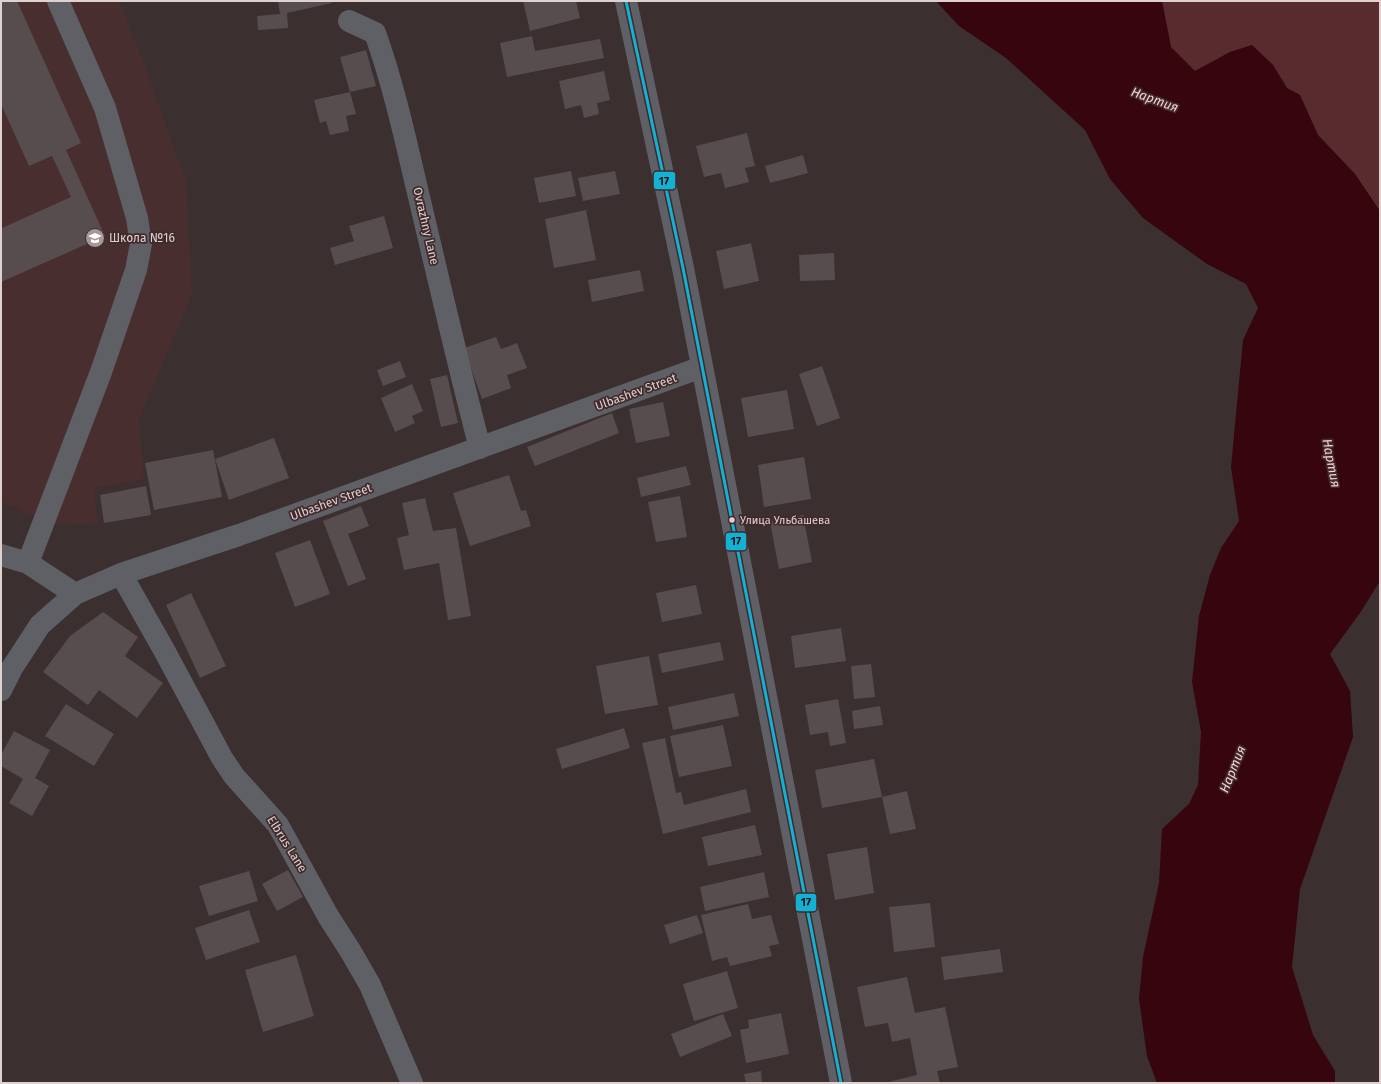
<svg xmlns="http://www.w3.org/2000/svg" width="1381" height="1084" viewBox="0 0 1381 1084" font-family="'Fira Sans',sans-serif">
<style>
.built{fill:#492e2f}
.green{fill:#582c2f}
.water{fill:#36050e}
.building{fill:#584d4e}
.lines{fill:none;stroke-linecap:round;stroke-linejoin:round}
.minor{stroke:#5e6066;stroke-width:22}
.bus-1-casing{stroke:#402a2b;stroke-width:6}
.bus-1{stroke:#13b2d5;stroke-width:3}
.bus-dot{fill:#e0d1d1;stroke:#402a2b;stroke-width:1.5}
.labels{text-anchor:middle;stroke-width:3.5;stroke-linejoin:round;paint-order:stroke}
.bus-label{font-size:11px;fill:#e0d1d1;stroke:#402a2b;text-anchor:start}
.street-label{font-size:12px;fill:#e0d1d1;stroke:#402a2b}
.poi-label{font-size:12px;fill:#e0d1d1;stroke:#402a2b;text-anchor:start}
.water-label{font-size:13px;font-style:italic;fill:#f9d1d2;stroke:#402a2b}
.line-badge{stroke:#402a2b;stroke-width:1.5}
.pale-badge-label{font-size:11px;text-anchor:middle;font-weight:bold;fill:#111}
</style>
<rect width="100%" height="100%" fill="#3b2f2f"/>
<path class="built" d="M1 1H119L146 69 186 182 192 294 139 419 144 479 94 488 98 523 64 525 27 513 1 502Z"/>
<path class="green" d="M1162 1H1380V211L1355 174 1318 135 1300 95 1287 88 1273 65 1251 45 1230 52 1195 71 1171 47Z"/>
<path class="water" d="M936 1H1162L1171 47 1195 71 1230 52 1252 45 1273 65 1287 88 1300 95 1318 135 1355 174 1380 211V581L1360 613 1330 654 1350 691 1353 737 1300 889 1292 967 1313 1035 1335 1071V1083H1157L1147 1056 1139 999 1143 957 1159 883 1162 829 1189 804 1198 785 1201 732 1192 682 1199 616 1210 575 1221 548 1239 521 1231 467 1243 340 1258 308 1246 284 1207 264 1143 218 1110 179 1085 130 1006 58 959 26Z"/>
<path class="building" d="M1 1H17L81 143 66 150 105 236 1 282V225L2 228 71 197 52 156 29 166 1 104Z
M278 1H331L332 3 287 13 288 28 258 30 257 16 280 14Z
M523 1H576L580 18 530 31Z
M532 36 535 51 600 39 604 58 507 77 500 43Z
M366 50 376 86 350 92 340 57Z
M604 71 610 100 597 103 599 114 584 118 581 105 565 109 559 81Z
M350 92 356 114 346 116 349 131 330 135 326 121 320 123 314 100Z
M747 133 755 166 745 168 749 182 725 188 721 173 704 177 696 146Z
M803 155 808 173 770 183 765 166Z
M571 171 576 196 539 203 534 178Z
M615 171 620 194 583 201 578 178Z
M586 210 596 260 554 268 545 219Z
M384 216 393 248 335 265 330 248 354 241 349 226Z
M751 243 759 281 724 289 716 251Z
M834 253 835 280 800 281 799 255Z
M640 270 644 291 592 302 588 280Z
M496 337 501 349 517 343 527 368 507 375 511 388 482 399 464 348Z
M400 361 406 377 383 386 377 370Z
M822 366 840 418 817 426 799 374Z
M447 375 458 423 441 427 430 379Z
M412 384 423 411 412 416 415 423 395 432 381 398Z
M787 390 794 429 748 437 741 398Z
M663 402 670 436 636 443 629 409Z
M612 413 619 433 535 466 527 447Z
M274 438 289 478 229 500 215 459Z
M213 450 222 497 154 510 145 463Z
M804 457 811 499 764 507 758 465Z
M686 466 691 485 641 497 637 478Z
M509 475 521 511 526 510 531 526 470 546 453 493Z
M146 486 151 515 104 523 100 495Z
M680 496 687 537 656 542 648 502Z
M425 498 433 531 456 528 471 616 448 620 439 563 404 570 397 538 409 535 402 503Z
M361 506 369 526 348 534 366 579 348 586 323 521Z
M803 515 812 562 779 569 770 522Z
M310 540 330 594 295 607 275 553Z
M696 585 702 614 662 622 656 593Z
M191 593 226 666 200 678 166 605Z
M103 612 138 637 125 656 163 683 137 718 99 690 88 705 43 672 70 636Z
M841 628 846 661 795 668 791 636Z
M720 642 724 660 662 673 658 654Z
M649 656 658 705 605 714 596 666Z
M871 664 875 697 854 699 851 666Z
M734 693 739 716 673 730 668 707Z
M838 699 846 743 830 746 828 732 810 735 805 705Z
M66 704 114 734 94 766 45 736Z
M880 706 883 725 854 729 852 711Z
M723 725 732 766 679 777 670 736Z
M624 728 630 748 562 769 556 749Z
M14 731 50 750 35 778 49 786 32 816 9 803 23 779 1 766V755Z
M665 738 676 793 681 792 684 805 746 789 751 812 663 834 642 743Z
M874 759 882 797 822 808 815 770Z
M907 791 916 829 890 834 882 797Z
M755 825 762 855 708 866 702 837Z
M867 847 874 893 835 900 827 854Z
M288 870 303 897 277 911 262 884Z
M249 871 258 901 209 916 199 886Z
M764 872 769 897 705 911 700 887Z
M930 903 935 947 894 952 889 907Z
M748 904 752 919 771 915 779 944 769 946 772 956 730 966 727 957 712 961 701 915Z
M249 910 260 942 206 960 195 928Z
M697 915 703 933 670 944 664 925Z
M1000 949 1003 972 944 980 941 957Z
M296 955 314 1016 263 1032 245 970Z
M727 971 738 1008 694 1021 683 984Z
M907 977 915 1013 945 1007 958 1067 937 1071 940 1083H884L917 1075 910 1038 892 1042 888 1023 865 1027 857 987Z
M781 1013 789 1054 746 1063 740 1030 749 1028 748 1020Z
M723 1014 732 1036 680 1057 671 1034Z
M761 1071 762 1083H746L744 1074Z"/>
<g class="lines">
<path class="minor" d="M626 1 683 268 841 1083
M349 21 375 33C394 86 406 142 419 197 439 281 458 365 480 448
M1 555 28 563 75 594
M28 563 101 372 136 270 141 244 137 218 105 108 58 1
M121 574 164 650 222 758 234 776 278 825 328 916 351 952 370 985 412 1083
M1 690 12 668 40 625 75 594 121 574 239 535 702 367"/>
<defs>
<path id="bus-1" d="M626 1 683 268 841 1083"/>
</defs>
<use href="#bus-1" class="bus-1-casing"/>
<use href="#bus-1" class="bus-1"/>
</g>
<defs>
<symbol id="school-disc" viewBox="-11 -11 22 22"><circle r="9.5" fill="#a69898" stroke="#402a2b"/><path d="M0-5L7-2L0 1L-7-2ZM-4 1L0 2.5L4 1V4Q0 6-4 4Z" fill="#fff"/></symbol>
</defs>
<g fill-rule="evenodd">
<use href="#school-disc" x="84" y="227" width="22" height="22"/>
</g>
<circle class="bus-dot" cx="732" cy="520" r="3.5"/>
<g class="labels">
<g class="bus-label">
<text x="740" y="524">Улица Ульбашева</text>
</g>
<g class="street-label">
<text transform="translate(426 226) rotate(77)" y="4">Ovrazhny Lane</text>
<text transform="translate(636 392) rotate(-20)" y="4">Ulbashev Street</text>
<text transform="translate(331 502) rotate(-20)" y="4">Ulbashev Street</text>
<text transform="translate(287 844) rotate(58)" y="4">Elbrus Lane</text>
</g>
<g class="poi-label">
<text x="109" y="242">Школа №16</text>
</g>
<g class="water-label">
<text transform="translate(1155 99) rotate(20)" y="5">Нартия</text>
<text transform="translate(1332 463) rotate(79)" y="5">Нартия</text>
<text transform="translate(1232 769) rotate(-68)" y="5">Нартия</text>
</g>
</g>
<g class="line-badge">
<rect x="653" y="171" width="23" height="19" rx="4" fill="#13b2d5"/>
<rect x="725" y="532" width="22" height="19" rx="4" fill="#13b2d5"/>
<rect x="795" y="893" width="22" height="19" rx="4" fill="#13b2d5"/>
</g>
<g class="pale-badge-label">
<text x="664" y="185">17</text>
<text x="736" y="545">17</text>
<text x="806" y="906">17</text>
</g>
<rect width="1381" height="1084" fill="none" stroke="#e0d1d1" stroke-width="4"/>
</svg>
